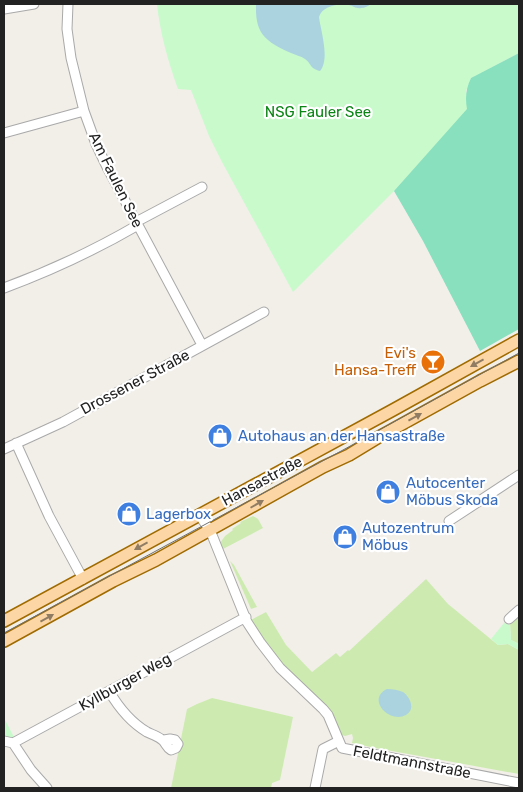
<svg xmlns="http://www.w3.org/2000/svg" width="523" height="792" viewBox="0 0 523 792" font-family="Rubik,sans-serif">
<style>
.grass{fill:#cdebb0}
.park{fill:#c8facc}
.pitch{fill:#88e0be}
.water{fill:#aad3df}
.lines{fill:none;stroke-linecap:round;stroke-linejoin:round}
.minor-casing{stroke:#a9a9a9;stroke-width:11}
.major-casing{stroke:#a06b00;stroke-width:14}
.minor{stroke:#fff;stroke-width:9}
.major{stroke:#fcd6a4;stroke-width:11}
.tram{stroke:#707070;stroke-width:1}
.oneway{fill:#8f7c63}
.labels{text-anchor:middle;stroke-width:4.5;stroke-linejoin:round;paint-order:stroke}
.park-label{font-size:15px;fill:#0c8416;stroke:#fff}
.street-label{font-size:15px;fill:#222;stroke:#fff}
.food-label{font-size:15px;fill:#c56008;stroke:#fff;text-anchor:end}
.shop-label{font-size:15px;fill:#366cbe;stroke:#fff;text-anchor:start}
</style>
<rect width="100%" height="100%" fill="#f2efe9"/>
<path class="grass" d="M253 516 258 519 263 528 223 549 220 543 225 536 233 530 232 529 241 523 240 522Z
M230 561 234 565 257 607 251 609Z
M426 579 448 604 498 645 508 644 519 650V774L375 748 352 743 353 738 352 734 345 736 341 735 289 673 249 621 266 612 286 645 312 672 336 653 340 657 348 650 349 651Z
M519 614V644L511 640 510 623Z
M212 698 293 717 280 780 272 783 271 788H171L187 709 197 704Z"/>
<path class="park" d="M157 4H519V53L471 78 466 91 468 109 394 191 293 292 222 162 209 136 191 90 178 89C168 61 160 33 157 4Z
M504 623 510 625 511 640 519 644V650L508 644 498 645 491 639Z
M4 718 15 739H4Z"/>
<path class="pitch" d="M519 53V329L480 351 466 324 423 241 394 191 467 109C465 98 466 88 471 78Z"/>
<path class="water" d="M256 4H371C368 6 365 8 361 8 356 9 354 6 349 5 338 3 322 6 319 17 321 32 330 59 320 71 309 68 312 64 305 59 301 56 295 55 291 53 265 41 255 34 256 4Z
M387 689C393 689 398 690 403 692 410 697 416 709 406 715 389 724 366 699 387 689Z"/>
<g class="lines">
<defs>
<path id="minor" d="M68 4 67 29 71 58 84 111 96 144 108 169 202 345
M4 9 34 4
M4 133 84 111
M136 222 202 187
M4 288C50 271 95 250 138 225
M16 443 49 516 83 579
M4 449 63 422 264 312
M199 515 210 530 247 622 260 642 280 668 323 709 328 715 342 748 519 783
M449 521 519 475
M509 619 519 610
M109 691C119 708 130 722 147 732 151 734 157 736 161 739 166 742 166 747 171 750L176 748 178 744 175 740 170 739 164 740
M4 741 13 743 246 617
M13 743 31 770 47 788
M315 788 323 749 339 741"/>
<path id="major" d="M4 621 393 410 519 340
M4 641 113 581 156 560 287 487 323 467 349 455 377 438 480 381 519 361"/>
</defs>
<use href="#minor" class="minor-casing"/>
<use href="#major" class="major-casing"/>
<use href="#minor" class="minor"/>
<use href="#major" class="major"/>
<path class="tram" d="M4 633 343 450 519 353"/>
</g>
<defs><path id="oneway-solid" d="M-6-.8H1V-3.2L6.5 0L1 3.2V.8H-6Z" transform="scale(1.25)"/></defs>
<g class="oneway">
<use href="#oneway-solid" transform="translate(477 363) rotate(151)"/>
<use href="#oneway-solid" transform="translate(415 417) rotate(-29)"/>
<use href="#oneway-solid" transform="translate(257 504) rotate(-30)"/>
<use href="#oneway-solid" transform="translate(141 546) rotate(151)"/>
<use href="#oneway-solid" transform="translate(47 618) rotate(-29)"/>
</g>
<defs>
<symbol id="bar-disc" viewBox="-11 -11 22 22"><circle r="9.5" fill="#e8710a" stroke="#fff"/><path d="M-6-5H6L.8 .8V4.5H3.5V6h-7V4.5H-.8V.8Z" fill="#fff"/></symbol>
<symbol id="shop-disc" viewBox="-11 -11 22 22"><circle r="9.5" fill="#3f7fe0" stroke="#fff"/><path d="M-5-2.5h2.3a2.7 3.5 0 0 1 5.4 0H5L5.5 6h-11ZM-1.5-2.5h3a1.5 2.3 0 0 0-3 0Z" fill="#fff"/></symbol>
</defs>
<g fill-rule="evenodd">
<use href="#bar-disc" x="419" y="348" width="28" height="28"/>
<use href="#shop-disc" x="206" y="422" width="28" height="28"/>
<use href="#shop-disc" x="374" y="478" width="28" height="28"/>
<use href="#shop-disc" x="115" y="500" width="28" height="28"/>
<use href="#shop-disc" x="331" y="523" width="28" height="28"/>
</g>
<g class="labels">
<g class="park-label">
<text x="318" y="117">NSG Fauler See</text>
</g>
<g class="street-label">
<text transform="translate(116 180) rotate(64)" y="5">Am Faulen See</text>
<text transform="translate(135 382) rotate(-28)" y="5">Drossener Straße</text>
<text transform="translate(262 481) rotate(-28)" y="5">Hansastraße</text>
<text transform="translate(125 682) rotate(-29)" y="5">Kyllburger Weg</text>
<text transform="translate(412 762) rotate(11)" y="5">Feldtmannstraße</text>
</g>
<g class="food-label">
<text x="416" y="358">Evi's<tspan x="416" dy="17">Hansa-Treff</tspan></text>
</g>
<g class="shop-label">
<text x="238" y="441">Autohaus an der Hansastraße</text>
<text x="406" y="488">Autocenter<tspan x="406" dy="17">Möbus Skoda</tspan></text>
<text x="146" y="519">Lagerbox</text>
<text x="362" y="533">Autozentrum<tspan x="362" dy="17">Möbus</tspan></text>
</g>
</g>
<rect width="523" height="792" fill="none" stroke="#222222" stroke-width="10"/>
</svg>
